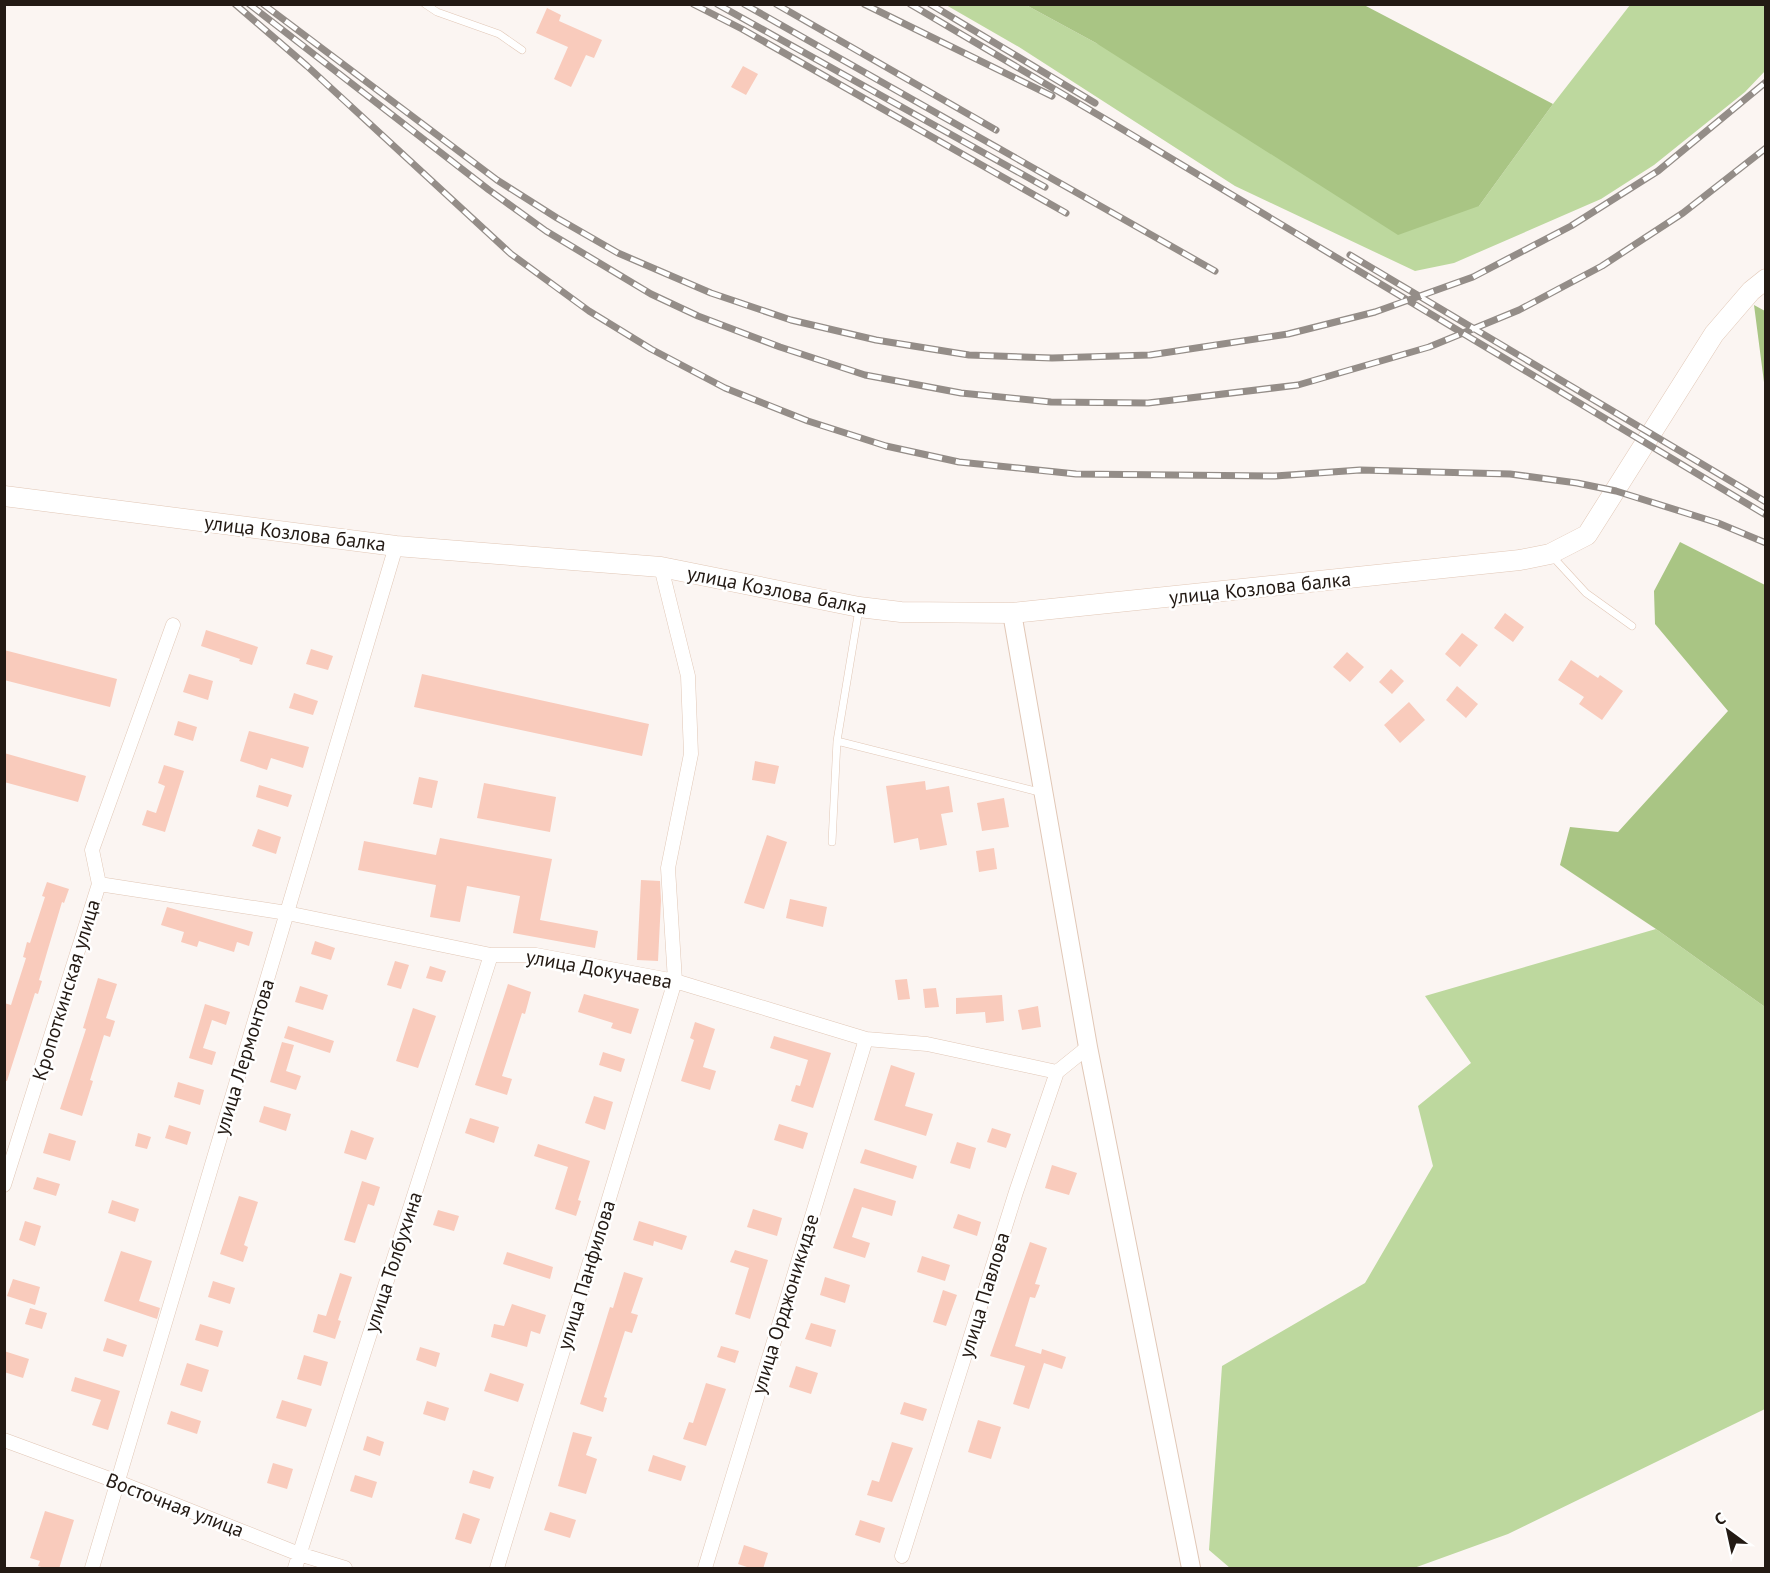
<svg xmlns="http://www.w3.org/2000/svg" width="1770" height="1573" viewBox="0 0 1770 1573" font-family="'PT Sans',sans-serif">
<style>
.green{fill:#bdd89e}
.forest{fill:#a9c584}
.building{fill:#f9cbbc}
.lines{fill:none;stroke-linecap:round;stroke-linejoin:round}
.service-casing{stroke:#e1c7b6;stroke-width:8}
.minor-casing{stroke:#e1c7b6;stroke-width:15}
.tertiary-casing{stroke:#e1c7b6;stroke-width:20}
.secondary-casing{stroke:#e1c7b6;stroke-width:21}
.service{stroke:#fff;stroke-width:7}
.minor{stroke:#fff;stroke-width:14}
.tertiary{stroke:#fff;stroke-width:18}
.secondary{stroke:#fff;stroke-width:20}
.rail-casing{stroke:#948d88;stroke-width:7}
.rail{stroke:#fff;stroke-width:4.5;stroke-dasharray:14;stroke-linecap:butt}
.labels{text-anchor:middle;stroke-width:5;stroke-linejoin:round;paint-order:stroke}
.street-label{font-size:20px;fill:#231a14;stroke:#fff}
</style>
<rect width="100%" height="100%" fill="#fbf5f2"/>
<path class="green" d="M946 5H1026L1096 43 1479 206 1553 104 1630 5H1765V71L1745 92 1654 165 1601 199 1454 263 1415 271 1235 186 1019 47Z
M1656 929 1765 1007V1409L1508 1534 1414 1568H1230L1209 1550 1222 1366 1365 1283 1433 1166 1418 1106 1471 1063 1425 996Z"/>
<path class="forest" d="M1026 5H1364L1553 104 1479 206 1398 235 1096 43Z
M1754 305 1765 311V390Z
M1680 542 1765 585V1007L1656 929 1560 865 1570 827 1618 832 1728 711 1655 624 1654 591Z"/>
<path class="building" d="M547 8 561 15 559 21 602 40 594 58 586 55 571 87 554 79 568 47 536 33Z
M743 66 758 74 746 95 731 87Z
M1505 613 1524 627 1513 642 1494 628Z
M206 630 258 647 252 665 239 661 240 659 201 646Z
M1462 633 1478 645 1460 667 1445 654Z
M311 649 333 656 328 670 306 664Z
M4 650 117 679 110 707 4 680Z
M1347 652 1364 667 1350 682 1333 667Z
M1571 660 1598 678 1600 675 1623 691 1602 720 1579 704 1584 697 1558 680Z
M1391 669 1404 681 1392 694 1379 682Z
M189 674 213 681 208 700 183 692Z
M422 674 649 724 642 756 414 707Z
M1457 686 1478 704 1466 718 1446 700Z
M294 693 318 701 313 715 289 708Z
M1409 702 1425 720 1400 743 1384 725Z
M178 721 197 727 193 741 174 735Z
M249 731 309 747 303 768 271 758 267 770 240 761Z
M4 753 86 776 78 802 4 782Z
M755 761 779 766 775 784 752 780Z
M164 765 184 771 165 832 142 825 147 810 156 813 165 786 158 783Z
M419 777 438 781 432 808 413 804Z
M925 781 926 790 949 786 953 812 941 814 947 845 920 850 918 838 894 843 886 786Z
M484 783 556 797 550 832 477 818Z
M259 785 292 795 288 807 256 797Z
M1004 798 1009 827 982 831 977 803Z
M258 829 281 837 276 854 252 846Z
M767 835 787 842 764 909 744 903Z
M440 838 552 859 540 920 598 931 595 948 513 933 520 896 467 886 460 922 430 917 436 885 358 870 364 841 436 855Z
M994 848 997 869 979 872 976 851Z
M641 880 660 881 661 901 658 961 637 960Z
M47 882 69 889 64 903 62 902 48 949 39 980 42 981 38 994 35 993 7 1081 4 1080V1003L11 1005 26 958 23 957 27 942 30 943 45 897 42 896Z
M790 899 827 907 823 927 786 918Z
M167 907 253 932 249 946 237 942 234 952 199 941 197 947 181 942 184 932 161 925Z
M315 941 335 948 331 960 311 954Z
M395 961 409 965 401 989 387 985Z
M430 966 446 971 442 982 426 978Z
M98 978 117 984 106 1018 115 1021 110 1037 104 1035 90 1080 93 1081 82 1116 60 1109 86 1029 83 1028Z
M907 979 910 999 898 1000 895 980Z
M508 984 531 992 525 1014 522 1013 502 1076 512 1079 507 1095 475 1085Z
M300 986 328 995 323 1010 295 1002Z
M936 988 939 1007 925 1008 923 989Z
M584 994 639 1009 631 1034 611 1028 613 1023 578 1012Z
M1002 995 1004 1021 986 1023 985 1012 956 1014V998Z
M205 1004 230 1012 226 1025 212 1020 203 1048 216 1052 212 1065 189 1058Z
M1038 1006 1041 1027 1022 1030 1018 1010Z
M413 1008 436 1016 418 1068 396 1061Z
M695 1022 715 1029 703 1067 716 1071 710 1090 681 1081 694 1040 690 1038Z
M288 1026 334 1041 330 1053 284 1038Z
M774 1036 831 1053 813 1108 791 1101 796 1085 800 1086 808 1060 770 1048Z
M282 1042 294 1045 286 1071 301 1076 296 1090 270 1082Z
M603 1052 625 1059 621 1072 599 1065Z
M891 1065 915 1073 905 1106 933 1114 926 1136 874 1120Z
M178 1082 204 1090 200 1105 174 1097Z
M594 1096 613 1102 605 1130 585 1123Z
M264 1106 291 1114 286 1131 259 1122Z
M470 1118 499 1127 494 1143 465 1133Z
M779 1124 808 1133 803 1149 774 1140Z
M169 1125 191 1132 187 1145 165 1138Z
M992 1128 1011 1134 1006 1148 987 1142Z
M351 1130 374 1138 366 1160 344 1153Z
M49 1133 76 1141 70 1161 43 1153Z
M138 1133 151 1137 147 1149 135 1146Z
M957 1142 976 1148 970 1169 950 1163Z
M538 1144 590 1161 578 1200 581 1201 576 1216 555 1209 568 1167 534 1156Z
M865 1149 917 1166 913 1179 860 1163Z
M1052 1165 1077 1173 1069 1195 1045 1188Z
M37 1177 60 1184 56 1196 33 1189Z
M362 1181 380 1187 374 1206 368 1204 355 1243 344 1240Z
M854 1188 896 1201 892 1216 862 1207 852 1237 870 1243 865 1258 833 1248Z
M239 1196 258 1202 244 1245 248 1247 243 1262 220 1254Z
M112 1200 139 1209 135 1222 108 1213Z
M753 1209 782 1218 777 1236 747 1227Z
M438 1210 459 1216 454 1231 433 1225Z
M958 1214 981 1222 977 1236 953 1228Z
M25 1221 41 1226 35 1246 19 1240Z
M639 1221 687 1236 682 1250 654 1241 653 1246 633 1240Z
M1030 1242 1047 1248 1035 1284 1040 1285 1035 1298 1030 1297 1015 1346 1041 1354 1042 1349 1066 1357 1062 1369 1044 1363 1029 1409 1013 1404 1025 1366 990 1356Z
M735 1250 768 1260 750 1319 735 1314 749 1268 730 1262Z
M121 1251 152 1261 139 1301 160 1308 157 1319 104 1301Z
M507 1252 553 1267 550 1279 503 1264Z
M922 1256 950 1265 945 1281 917 1272Z
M624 1272 643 1278 631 1313 638 1315 632 1333 625 1331 604 1397 607 1398 603 1412 580 1404 610 1307 613 1308Z
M340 1273 352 1277 338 1320 341 1321 335 1339 313 1332 318 1314 326 1316Z
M825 1277 850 1285 845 1303 820 1295Z
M13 1279 40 1287 35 1305 7 1296Z
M213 1281 235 1288 230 1304 208 1297Z
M943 1290 957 1295 946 1326 933 1322Z
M512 1304 546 1315 540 1334 531 1331 527 1347 491 1337 494 1324 504 1326Z
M30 1308 47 1313 42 1329 25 1324Z
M811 1323 836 1330 831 1347 805 1339Z
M200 1324 223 1331 218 1347 195 1340Z
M107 1338 127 1345 123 1357 103 1351Z
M721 1346 739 1351 735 1363 717 1357Z
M420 1347 440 1353 436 1367 416 1360Z
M4 1351 29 1359 23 1378 4 1372Z
M304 1355 328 1362 321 1386 297 1379Z
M187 1363 209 1370 202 1392 180 1385Z
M796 1366 818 1373 811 1394 789 1387Z
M490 1373 524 1384 518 1402 484 1391Z
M75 1377 120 1391 108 1430 92 1425 101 1400 71 1391Z
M706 1383 726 1389 706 1446 683 1439 689 1422 693 1423Z
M282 1400 312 1409 306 1427 276 1418Z
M427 1401 449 1408 445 1421 423 1414Z
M904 1402 927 1409 923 1421 900 1414Z
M171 1411 201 1421 197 1434 167 1424Z
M978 1420 1001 1427 991 1459 968 1452Z
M573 1432 592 1437 586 1455 597 1459 586 1494 558 1486Z
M367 1436 384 1442 380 1456 363 1450Z
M892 1442 913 1448 892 1502 867 1495 872 1480 879 1482Z
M653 1455 686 1466 681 1481 648 1471Z
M273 1463 293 1469 287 1489 267 1483Z
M473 1470 494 1477 490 1489 469 1483Z
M355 1475 377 1482 372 1498 350 1491Z
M45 1511 74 1520 59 1569H47L38 1566 40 1561 30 1558Z
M550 1512 576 1520 570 1538 544 1530Z
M463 1513 480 1519 471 1544 455 1539Z
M860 1520 885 1528 880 1543 855 1535Z
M744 1545 768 1553 763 1569H753L738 1564Z"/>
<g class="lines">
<defs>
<path id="service" d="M425 4 437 12 499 34 522 50
M1552 556 1586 593 1632 626
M859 609 837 741 1043 793
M832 842 837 741"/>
<path id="minor" d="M99 884 287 913 491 955H536L675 981 866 1039 927 1044 1057 1072
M4 1185 99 884 92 850 173 625
M4 1440 118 1482 299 1554 345 1568
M902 1556 1016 1192 1057 1072 1088 1047
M92 1568 396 546
M295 1568 491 955
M497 1568 675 981 668 868 691 754 688 676 661 567
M705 1568 866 1039"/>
<path id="tertiary" d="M1012 613 1088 1047 1191 1568"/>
<path id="secondary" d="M4 496 396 546 661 567 859 607 901 612 1012 613 1520 560 1550 554 1587 535 1714 334 1751 291 1766 279"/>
</defs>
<use href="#service" class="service-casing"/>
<use href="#minor" class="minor-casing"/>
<use href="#tertiary" class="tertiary-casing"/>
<use href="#secondary" class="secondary-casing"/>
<use href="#service" class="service"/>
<use href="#minor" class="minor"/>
<use href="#tertiary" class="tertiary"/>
<use href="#secondary" class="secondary"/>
<defs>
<path id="rail" d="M235 4 307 66 511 254 589 311 651 349 725 388 808 421 886 446 959 462 1076 474 1275 476 1360 470 1510 474 1577 483 1616 491 1718 523 1766 543
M249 4 489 190 546 231 651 294 698 316 780 347 865 375 961 393 1051 402 1148 403 1298 385 1429 347 1519 310 1602 266 1683 213 1766 148
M263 4 497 180 557 218 618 253 711 293 791 320 876 340 969 355 1052 358 1150 355 1288 334 1375 312 1473 277 1571 226 1658 171 1766 82
M693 4 742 29 1066 213
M717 4 1045 187
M744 4 1215 271
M776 4 996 130
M864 4 1052 96
M910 4 1117 126 1766 515
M930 4 1095 103
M1350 255 1766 502"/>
</defs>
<use href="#rail" class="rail-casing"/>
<use href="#rail" class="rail"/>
</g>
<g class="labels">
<g class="street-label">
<text transform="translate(295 533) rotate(7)" y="7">улица Козлова балка</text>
<text transform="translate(1260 588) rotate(-6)" y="7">улица Козлова балка</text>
<text transform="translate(777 590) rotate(11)" y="7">улица Козлова балка</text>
<text transform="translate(599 969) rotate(10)" y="7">улица Докучаева</text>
<text transform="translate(66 990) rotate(-73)" y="7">Кропоткинская улица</text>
<text transform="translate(244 1057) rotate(-73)" y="7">улица Лермонтова</text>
<text transform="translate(393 1262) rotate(-72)" y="7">улица Толбухина</text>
<text transform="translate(586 1275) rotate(-73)" y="7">улица Панфилова</text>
<text transform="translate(984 1295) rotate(-73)" y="7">улица Павлова</text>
<text transform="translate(785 1304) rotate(-73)" y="7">улица Орджоникидзе</text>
<text transform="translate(175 1505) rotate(21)" y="7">Восточная улица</text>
</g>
</g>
<rect width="1770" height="1573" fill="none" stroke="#231a14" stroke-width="12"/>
<g transform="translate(1728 1531) rotate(327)" stroke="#ffffff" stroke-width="4.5" paint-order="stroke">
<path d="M0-4.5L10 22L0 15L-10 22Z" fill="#231a14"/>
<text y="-9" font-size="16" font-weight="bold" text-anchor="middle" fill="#231a14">С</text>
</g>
</svg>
